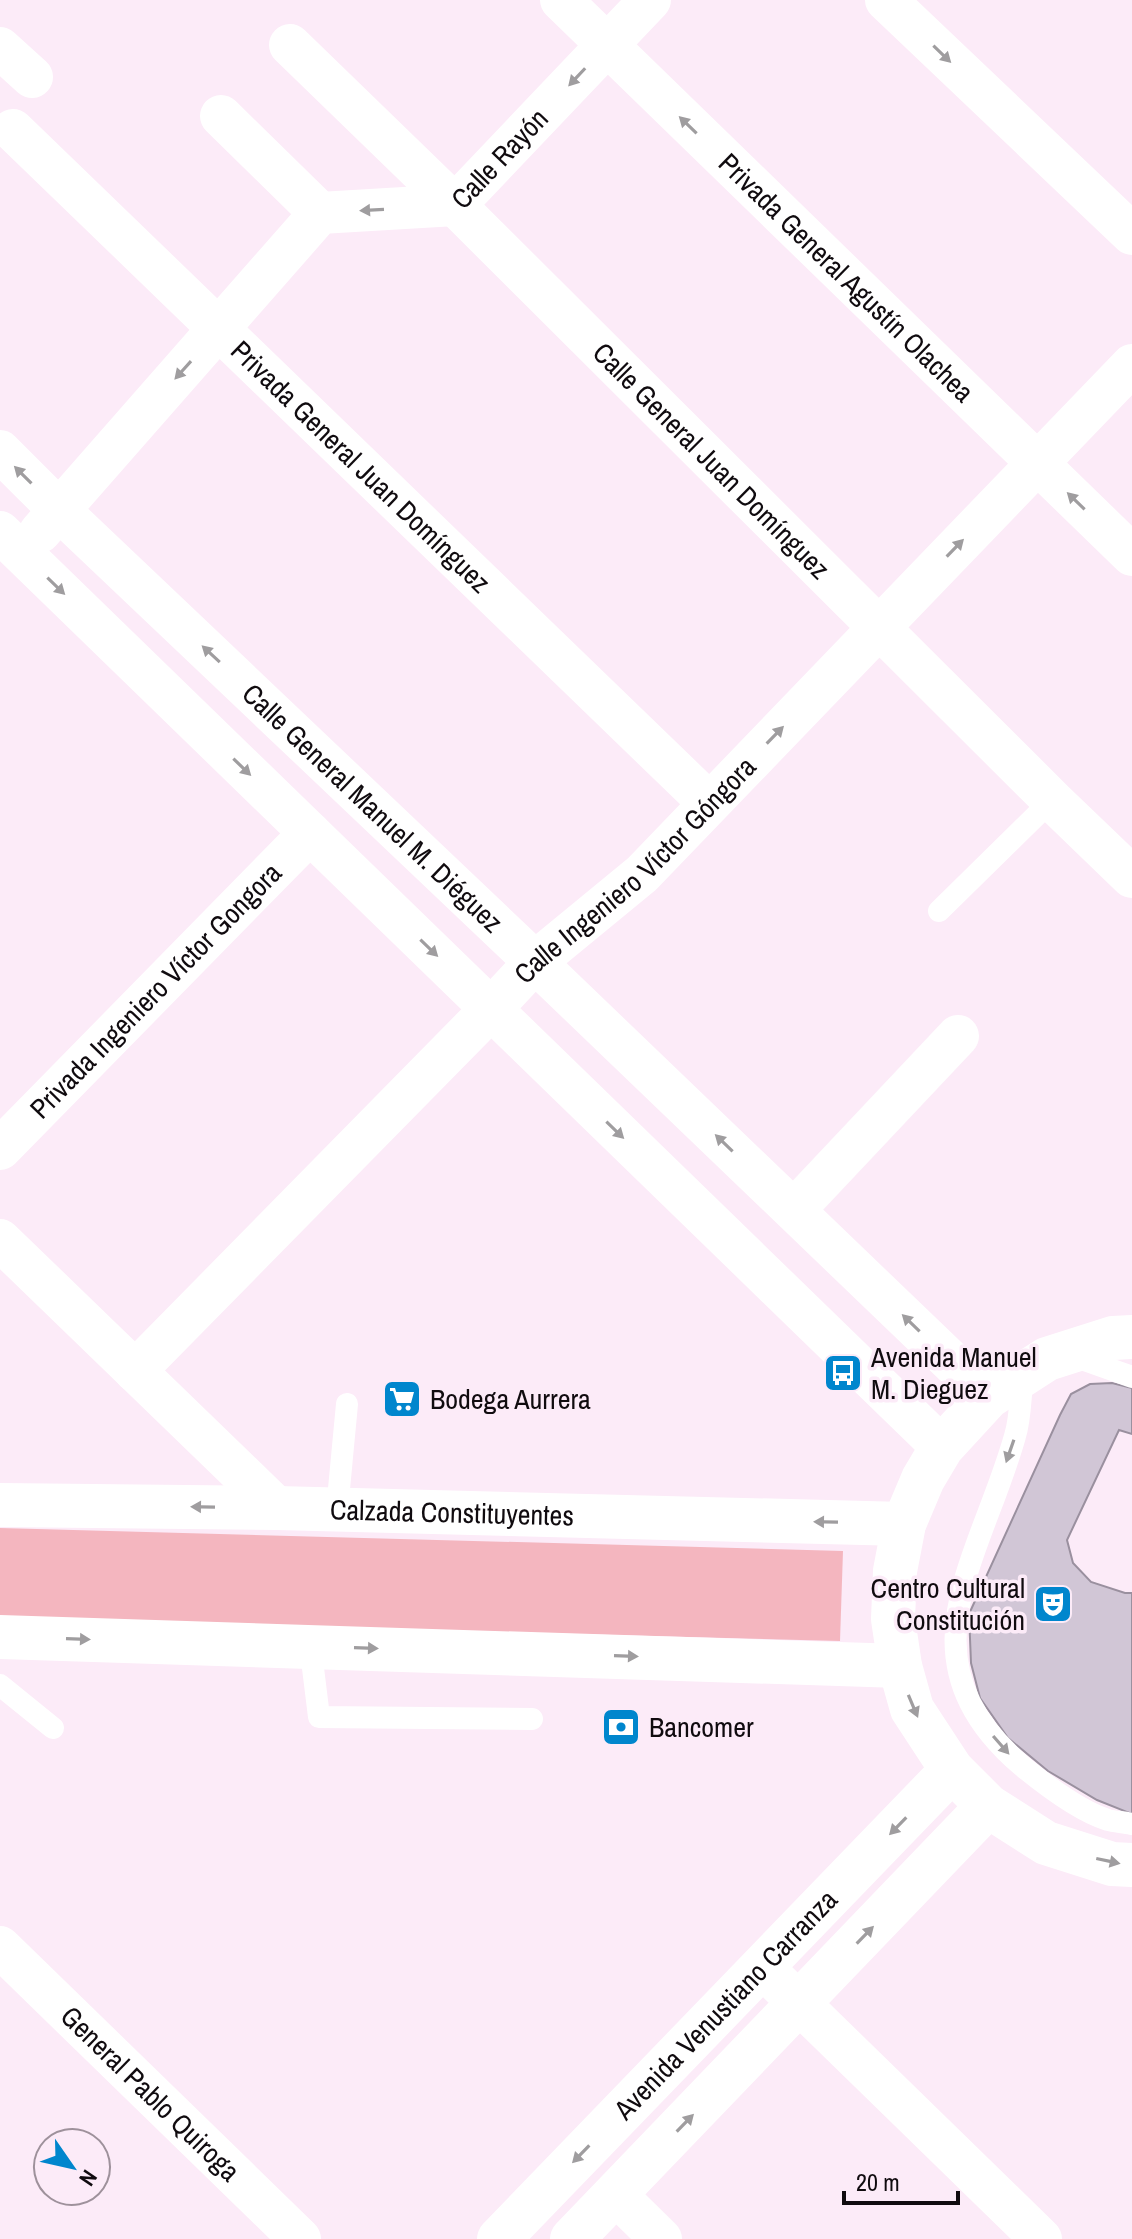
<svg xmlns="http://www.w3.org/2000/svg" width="1132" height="2239" viewBox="0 0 1132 2239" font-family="'Archivo Narrow',sans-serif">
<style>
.green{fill:#f4b6bf}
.building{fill:#d1c6d6;stroke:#9a909f;stroke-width:2}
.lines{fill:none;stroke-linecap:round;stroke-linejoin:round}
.service{stroke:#fff;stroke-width:22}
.minor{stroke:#fff;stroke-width:42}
.tertiary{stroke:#fff;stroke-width:44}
.oneway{fill:#9f9d9f}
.labels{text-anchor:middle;stroke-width:7;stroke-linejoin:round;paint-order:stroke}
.street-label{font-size:28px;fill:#100b0f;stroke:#fcebf8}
.poi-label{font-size:28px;fill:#100b0f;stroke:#fcebf8;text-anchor:start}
</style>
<rect width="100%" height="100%" fill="#fcebf8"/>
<path class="green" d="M0 1528 843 1551 840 1641 0 1619Z"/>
<path class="building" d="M1112 1383 1132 1388V1434L1119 1430 1067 1540 1073 1563 1091 1582 1125 1593H1132V1814L1097 1800 1048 1771 1008 1738 980 1698 971 1663 969 1614 1060 1415 1071 1394 1090 1384Z"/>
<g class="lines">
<path class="service" d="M939 911 1052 800
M1073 1356 1132 1377
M1023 1375C1020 1395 1021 1417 1015 1436 981 1558 897 1658 1021 1765 1044 1784 1079 1811 1108 1820 1115 1822 1124 1822 1132 1824
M337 1510 347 1404
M315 1646 313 1668 319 1717 532 1719
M0 1685 53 1728"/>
<g class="minor">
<path id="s1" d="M561 0 1132 555"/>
<path d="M886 0 1132 234"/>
<path id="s2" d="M290 45 455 205 1052 800 1132 877"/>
<path d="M0 48 32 77"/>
<path d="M221 116 320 213"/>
<path id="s3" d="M13 130 709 803"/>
<path id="s4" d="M0 451 59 510 535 962 988 1397"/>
<path d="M0 532 942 1447"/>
<path id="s5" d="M40 532 320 213 455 205 650 0"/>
<path id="s6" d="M0 1149 310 833"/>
<path d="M794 1210 958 1036"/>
<path d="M0 1240 277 1508"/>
<path id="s7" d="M135 1371 491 1009 535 962 642 874 1132 365"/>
<path id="s8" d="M0 1947 300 2239"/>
<path d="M762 1967 1041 2239"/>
<path d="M615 2194 661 2239"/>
</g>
<g class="tertiary">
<path d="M1132 1337 1113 1338 1047 1359 988 1397 942 1447 923 1479 904 1524 895 1571 893 1619 900 1666 912 1709 952 1770 988 1806 1046 1843 1112 1864 1132 1865"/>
<path id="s9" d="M0 1505 277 1508 904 1524"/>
<path d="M0 1637 900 1666"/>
<path id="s10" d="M499 2239 952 1770"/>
<path d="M572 2239 988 1806"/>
</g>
</g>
<defs><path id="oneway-solid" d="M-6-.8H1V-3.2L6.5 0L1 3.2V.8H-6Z" transform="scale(2)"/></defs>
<g class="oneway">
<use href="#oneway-solid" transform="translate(942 54) rotate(44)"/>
<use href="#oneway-solid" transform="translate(577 77) rotate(133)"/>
<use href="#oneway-solid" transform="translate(688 125) rotate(-136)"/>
<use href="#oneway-solid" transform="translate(372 210) rotate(177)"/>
<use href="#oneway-solid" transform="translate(183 370) rotate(132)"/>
<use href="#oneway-solid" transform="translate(23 475) rotate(-135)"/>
<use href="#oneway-solid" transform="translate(1076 501) rotate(-136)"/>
<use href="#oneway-solid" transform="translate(955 548) rotate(-46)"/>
<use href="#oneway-solid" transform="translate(56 586) rotate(44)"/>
<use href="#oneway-solid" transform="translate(211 654) rotate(-137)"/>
<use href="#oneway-solid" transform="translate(775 735) rotate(-46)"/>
<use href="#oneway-solid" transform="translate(242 767) rotate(44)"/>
<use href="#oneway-solid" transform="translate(429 948) rotate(44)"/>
<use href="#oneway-solid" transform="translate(615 1130) rotate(44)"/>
<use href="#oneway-solid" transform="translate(724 1143) rotate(-136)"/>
<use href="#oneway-solid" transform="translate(911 1323) rotate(-136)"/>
<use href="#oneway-solid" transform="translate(1010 1451) rotate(109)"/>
<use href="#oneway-solid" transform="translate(203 1507) rotate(-179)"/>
<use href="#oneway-solid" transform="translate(826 1522) rotate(-179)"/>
<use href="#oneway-solid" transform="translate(78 1639) rotate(2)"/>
<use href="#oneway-solid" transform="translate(366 1648) rotate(2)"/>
<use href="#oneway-solid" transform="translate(626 1656) rotate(2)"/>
<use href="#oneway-solid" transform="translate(913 1706) rotate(67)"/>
<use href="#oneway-solid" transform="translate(1001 1745) rotate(49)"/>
<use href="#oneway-solid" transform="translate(898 1826) rotate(134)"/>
<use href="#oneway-solid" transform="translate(1108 1861) rotate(12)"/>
<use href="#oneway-solid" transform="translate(865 1935) rotate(-46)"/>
<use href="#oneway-solid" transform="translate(685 2123) rotate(-46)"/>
<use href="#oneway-solid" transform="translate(581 2154) rotate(134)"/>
</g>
<defs>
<symbol id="bus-square" viewBox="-11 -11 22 22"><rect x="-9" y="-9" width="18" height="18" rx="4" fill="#0086cd" stroke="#fcebf8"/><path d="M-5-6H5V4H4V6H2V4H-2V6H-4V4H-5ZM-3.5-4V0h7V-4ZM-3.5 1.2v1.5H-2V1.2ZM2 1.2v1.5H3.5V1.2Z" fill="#fff"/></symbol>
<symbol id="supermarket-square" viewBox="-11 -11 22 22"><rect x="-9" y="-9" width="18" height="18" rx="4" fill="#0086cd" stroke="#fcebf8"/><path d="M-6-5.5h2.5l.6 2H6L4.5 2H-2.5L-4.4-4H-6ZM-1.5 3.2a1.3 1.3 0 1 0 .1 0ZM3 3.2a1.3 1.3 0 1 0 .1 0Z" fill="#fff"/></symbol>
<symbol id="theatre-square" viewBox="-11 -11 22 22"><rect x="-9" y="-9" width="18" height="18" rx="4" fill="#0086cd" stroke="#fcebf8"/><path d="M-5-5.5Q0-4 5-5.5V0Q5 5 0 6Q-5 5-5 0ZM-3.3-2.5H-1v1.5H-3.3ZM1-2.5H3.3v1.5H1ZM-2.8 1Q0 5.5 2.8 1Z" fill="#fff"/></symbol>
<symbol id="bank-square" viewBox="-11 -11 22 22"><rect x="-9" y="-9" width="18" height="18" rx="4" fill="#0086cd" stroke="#fcebf8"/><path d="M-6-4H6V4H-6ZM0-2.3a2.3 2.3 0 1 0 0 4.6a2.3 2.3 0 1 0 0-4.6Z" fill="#fff"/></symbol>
</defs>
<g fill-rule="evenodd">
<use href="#bus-square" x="821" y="1351" width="44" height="44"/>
<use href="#supermarket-square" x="380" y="1377" width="44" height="44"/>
<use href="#theatre-square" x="1031" y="1582" width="44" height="44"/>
<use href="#bank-square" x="599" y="1705" width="44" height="44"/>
</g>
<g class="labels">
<g class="street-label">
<text dy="10" stroke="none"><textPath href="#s5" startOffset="624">Calle Rayón</textPath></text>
<text dy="10" stroke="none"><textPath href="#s1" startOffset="398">Privada General Agustín Olachea</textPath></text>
<text dy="10" stroke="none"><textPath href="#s2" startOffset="592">Calle General Juan Domínguez</textPath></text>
<text dy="10" stroke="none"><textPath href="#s3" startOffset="484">Privada General Juan Domínguez</textPath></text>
<text dy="10" stroke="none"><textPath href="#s4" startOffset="516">Calle General Manuel M. Diéguez</textPath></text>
<text dy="10" stroke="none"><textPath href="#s7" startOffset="708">Calle Ingeniero Víctor Góngora</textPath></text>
<text dy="10" stroke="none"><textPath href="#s6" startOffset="222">Privada Ingeniero Víctor Gongora</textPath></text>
<text dy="10" stroke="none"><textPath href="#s9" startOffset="452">Calzada Constituyentes</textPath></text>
<text dy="10" stroke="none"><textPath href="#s10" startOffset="326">Avenida Venustiano Carranza</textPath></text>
<text dy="10" stroke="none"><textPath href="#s8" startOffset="210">General Pablo Quiroga</textPath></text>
</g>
<g class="poi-label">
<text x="871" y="1367">Avenida Manuel<tspan x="871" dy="32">M. Dieguez</tspan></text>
<text x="430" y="1409">Bodega Aurrera</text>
<text x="1025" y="1598" text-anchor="end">Centro Cultural<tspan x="1025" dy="32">Constitución</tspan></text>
<text x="649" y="1737">Bancomer</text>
</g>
</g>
<g transform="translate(72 2167) rotate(124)"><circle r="38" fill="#fcebf8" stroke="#9e919b" stroke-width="2"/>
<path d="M0-6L14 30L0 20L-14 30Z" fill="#0086cd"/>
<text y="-12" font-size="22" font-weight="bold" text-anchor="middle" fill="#100b0f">N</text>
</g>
<path d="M844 2191v12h114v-12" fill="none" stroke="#100b0f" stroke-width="4"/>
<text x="856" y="2191" font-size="24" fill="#100b0f" stroke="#fcebf8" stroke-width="6" paint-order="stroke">20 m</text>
</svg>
